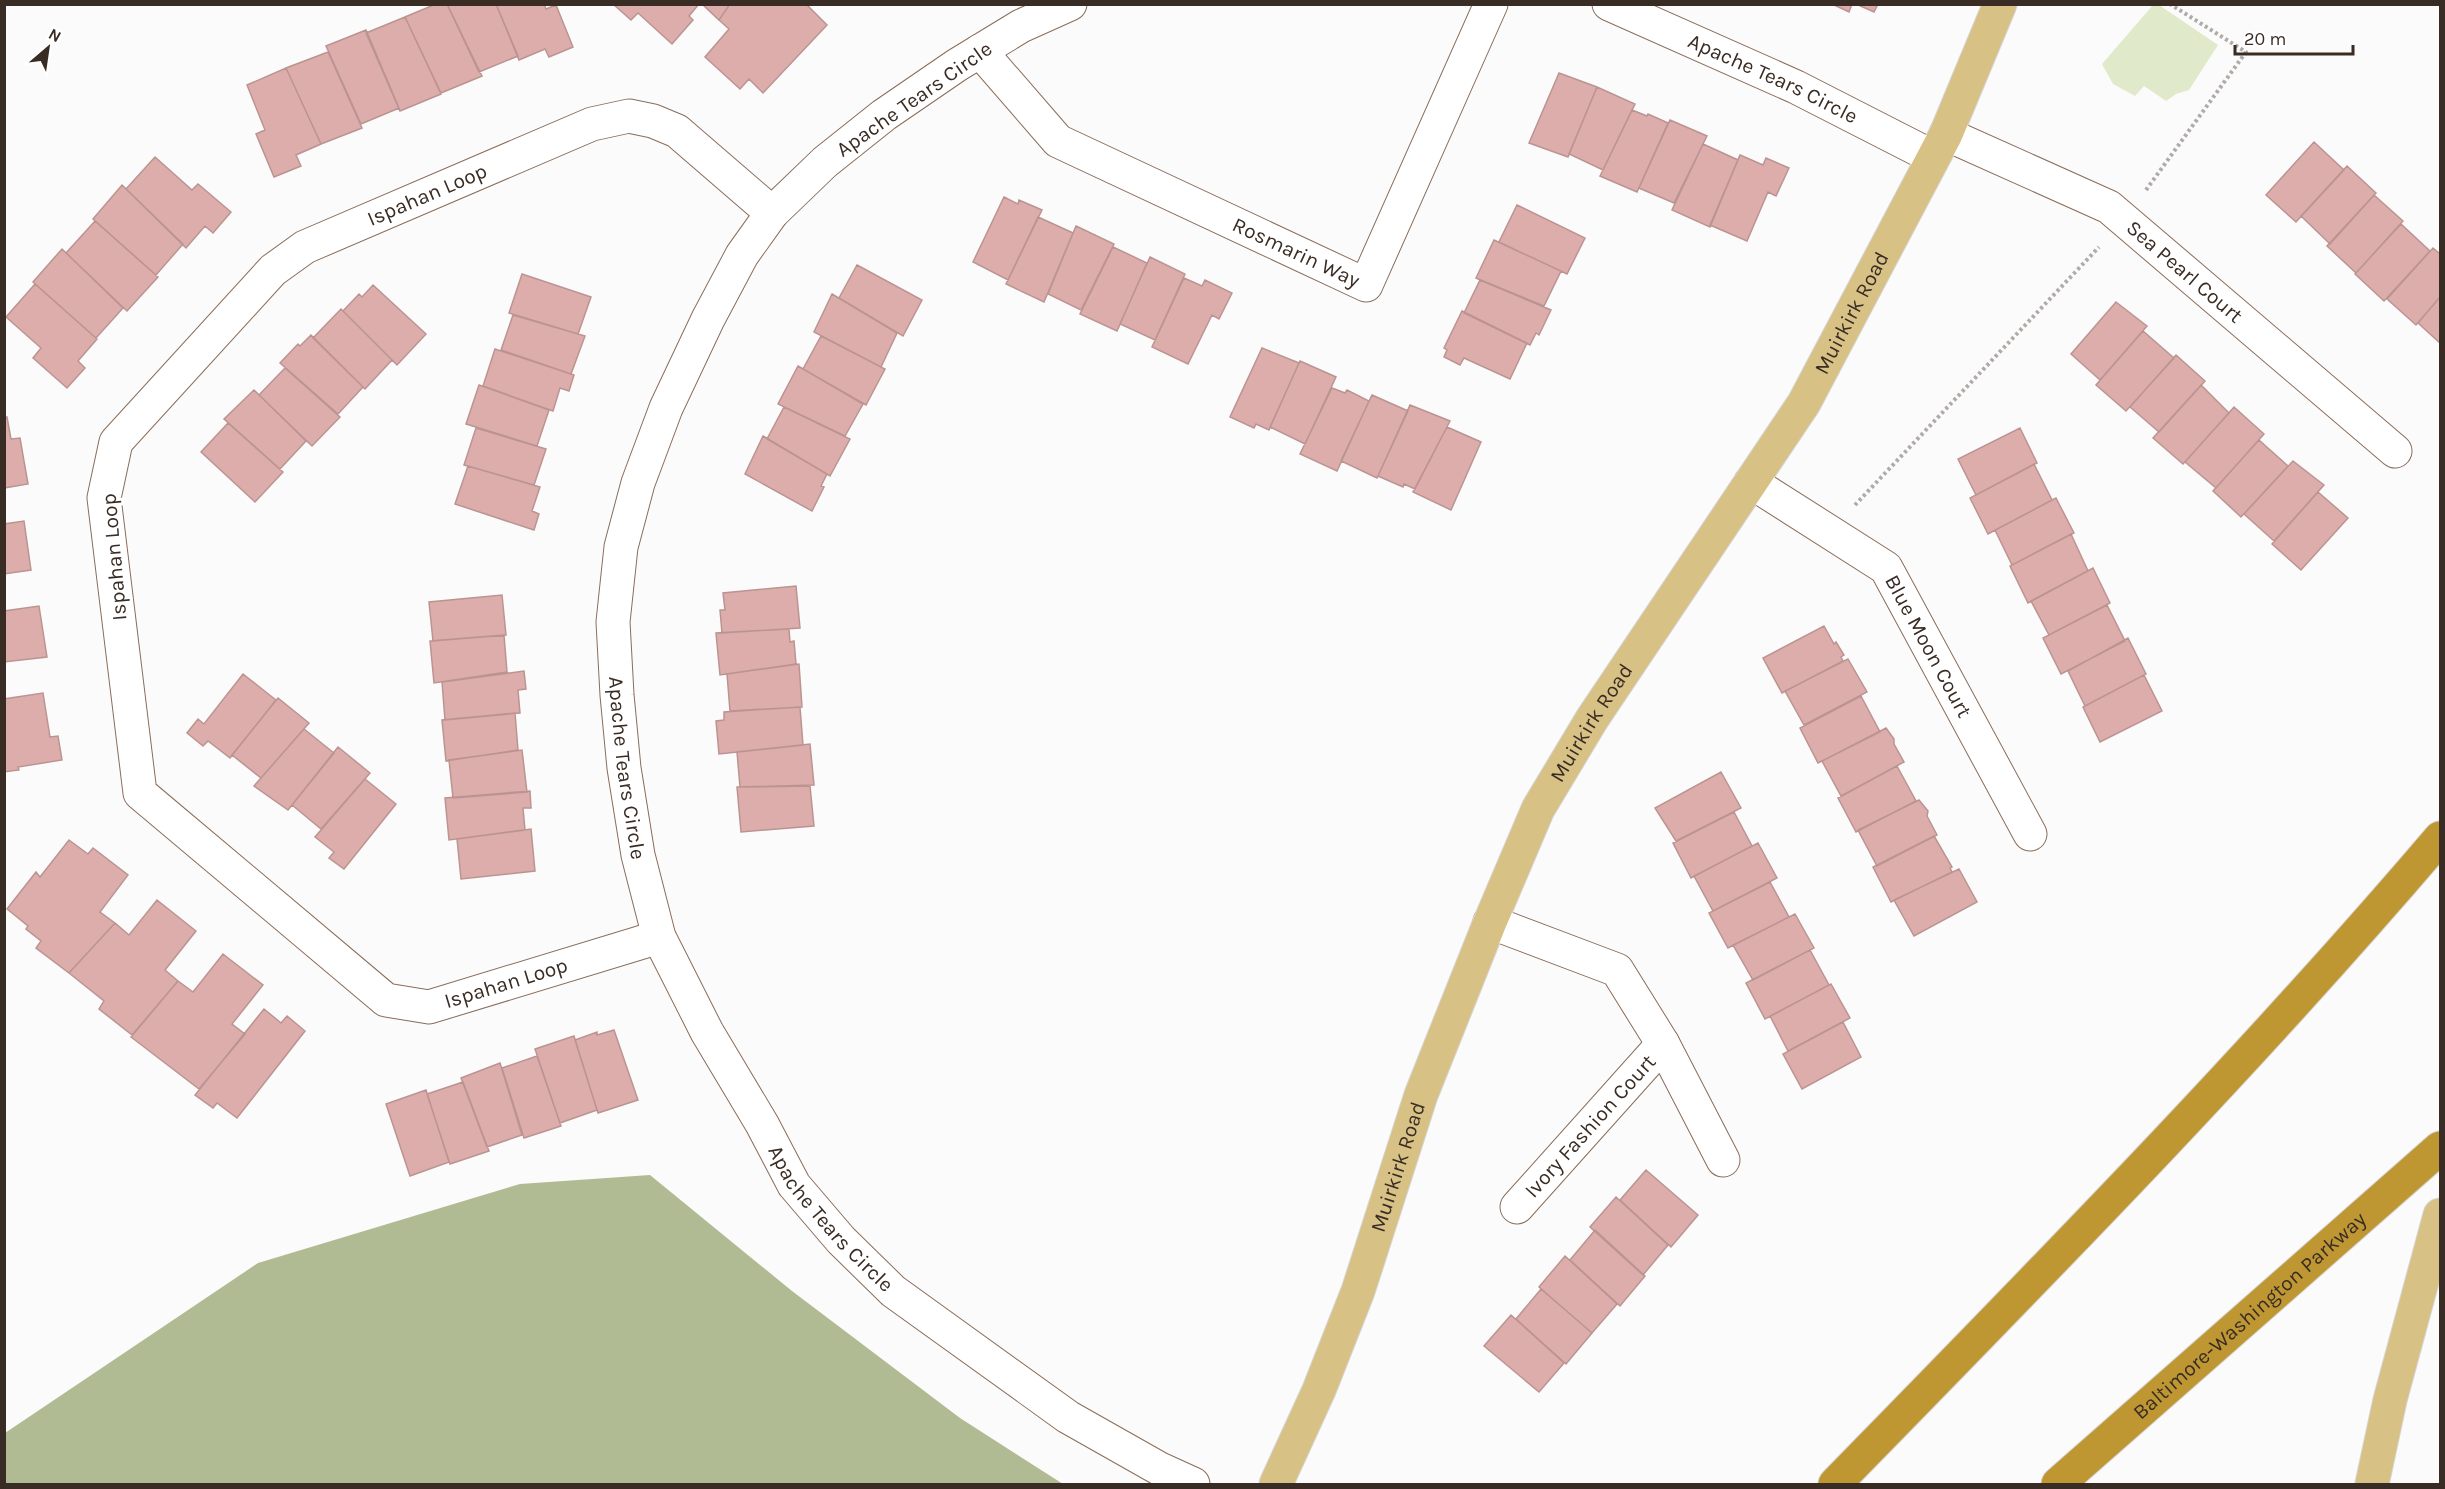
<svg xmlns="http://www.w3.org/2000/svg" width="2445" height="1489" viewBox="0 0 2445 1489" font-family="Karla,sans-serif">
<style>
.green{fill:#e1e9cb}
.forest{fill:#b1bb93}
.building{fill:#dcadaa;stroke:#bb9492;stroke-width:1.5}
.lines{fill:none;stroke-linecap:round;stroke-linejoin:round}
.minor-casing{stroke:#8a6d5a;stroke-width:35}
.major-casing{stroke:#d7d5d3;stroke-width:35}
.highway-casing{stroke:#d7d5d3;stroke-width:35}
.path{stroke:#b0aba8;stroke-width:4;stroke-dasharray:3 3;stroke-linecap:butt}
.minor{stroke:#fff;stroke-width:33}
.major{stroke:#d8c185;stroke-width:33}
.highway{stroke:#be9733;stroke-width:33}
.labels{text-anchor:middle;stroke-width:6;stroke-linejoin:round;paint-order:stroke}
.street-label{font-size:21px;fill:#392c24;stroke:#fff}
</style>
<rect width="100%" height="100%" fill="#fbfbfb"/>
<path class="green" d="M2153 5H2159L2218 45 2189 90 2176 94 2166 101 2144 86 2135 96 2113 84 2102 64Z"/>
<path class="forest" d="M650 1175 792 1291 960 1418 1063 1484H5V1433L258 1263 520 1184Z"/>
<path class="building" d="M436 4H447L482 76 441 93 405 17Z
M447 4H496L518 56 479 72Z
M496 4H544L546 9 556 5 573 47 549 57 545 49 519 60Z
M613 4H699L689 16 693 20 672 44 638 13 631 20Z
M702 4H730L719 20Z
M730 4H806L827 25 763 93 749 79 740 89 705 57 729 29 719 20Z
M1832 4H1852L1849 12Z
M1856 4H1878L1874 12Z
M405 17 441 94 400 111 366 33Z
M366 30 399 108 361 124 326 46Z
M328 52 362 128 321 144 286 68Z
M286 68 321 144 296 155 301 166 274 177 256 134 265 130 247 85Z
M1559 73 1597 87 1568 157 1529 143Z
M1597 87 1635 104 1603 170 1569 154Z
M1632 110 1647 116 1648 114 1668 123 1637 192 1600 176Z
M1670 120 1707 136 1674 203 1639 188Z
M2314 142 2344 170 2296 222 2266 195Z
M1703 144 1738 160 1710 227 1672 210Z
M1740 155 1763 165 1766 158 1789 168 1776 196 1768 192 1747 241 1710 225Z
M155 157 192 190 198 184 231 212 213 233 205 226 186 248 126 189Z
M2347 166 2376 193 2330 244 2301 216Z
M122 185 183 244 156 275 93 219Z
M2374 195 2403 221 2356 273 2327 246Z
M1004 197 1018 204 1019 200 1042 210 1008 280 973 262Z
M1517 205 1585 238 1567 274 1499 242Z
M1038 217 1073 233 1044 302 1006 284Z
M95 221 158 277 127 311 66 253Z
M2401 224 2430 251 2384 301 2355 274Z
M1076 226 1114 244 1081 310 1048 294Z
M1494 240 1561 271 1544 306 1476 278Z
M1113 247 1147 263 1117 331 1080 314Z
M2433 248 2440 254V297L2416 325 2387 299Z
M62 249 123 308 96 338 33 282Z
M1150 257 1185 274 1155 340 1120 324Z
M857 265 922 300 903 336 839 298Z
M522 274 591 297 578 334 509 313Z
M1184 278 1202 286 1205 280 1232 293 1219 319 1212 315 1188 364 1152 347Z
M1480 280 1551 310 1539 335 1536 333 1530 345 1464 313Z
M35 284 97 339 78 361 85 368 67 388 33 358 41 348 6 317Z
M373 285 426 334 397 365 343 311 359 294 362 297Z
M832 294 897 333 881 367 814 332Z
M2440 297V343L2418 323Z
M2116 302 2147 326 2100 380 2071 354Z
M341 309 392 360 365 389 313 338Z
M1462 311 1527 343 1510 379 1464 358 1460 365 1444 357 1447 350 1444 348Z
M513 315 585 336 571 374 501 350Z
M2143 331 2174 358 2126 411 2096 385Z
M311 335 363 387 338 414 280 363 298 344 300 346Z
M821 336 885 369 866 405 803 369Z
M1262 348 1299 363 1269 430 1256 424 1254 428 1230 417Z
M495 349 574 375 569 391 560 388 553 411 483 386Z
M2176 355 2205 381 2159 432 2130 407Z
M1300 361 1336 377 1305 444 1270 427Z
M798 366 863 404 845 436 778 404Z
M285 368 340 417 312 446 259 395Z
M479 385 549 410 537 446 466 424Z
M2201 385 2229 413 2183 464 2153 438Z
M1332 388 1345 393 1347 390 1369 401 1337 471 1300 454Z
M254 390 306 441 280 469 224 419Z
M1372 395 1408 411 1377 478 1341 461Z
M1410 405 1450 421 1415 489 1404 484 1403 487 1378 476Z
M784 407 850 439 830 476 767 439Z
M2234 407 2264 434 2216 488 2185 462Z
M4 417H7L11 439 20 438 28 484 4 488Z
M228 423 283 472 255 502 201 452Z
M1447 427 1481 442 1451 510 1413 492Z
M476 428 546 449 534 485 464 465Z
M2020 428 2037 463 1976 495 1958 459Z
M763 436 827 474 821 486 824 487 812 511 745 474Z
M2259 440 2288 466 2241 517 2213 491Z
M2293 461 2324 485 2274 541 2244 514Z
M2034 464 2052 500 1988 534 1970 498Z
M468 466 540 487 532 511 539 514 534 530 455 504Z
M2318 492 2348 518 2301 570 2272 544Z
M2056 498 2074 533 2012 565 1995 530Z
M24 521 31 570 4 574V524Z
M2071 534 2088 571 2028 603 2010 566Z
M2093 568 2110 603 2049 635 2031 601Z
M796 586 800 628 722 633 720 610H725L723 593Z
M502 595 506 635 433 641 429 602Z
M2107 605 2125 641 2061 674 2043 638Z
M39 606 47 657 4 662V611Z
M1824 626 1834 644 1836 642 1844 655 1841 657 1843 661 1782 693 1763 658Z
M789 629 790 642 794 641 796 664 720 675 716 633Z
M504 635 507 672 434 683 430 641Z
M2128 638 2146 674 2085 706 2068 671Z
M1848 659 1867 692 1804 725 1785 691Z
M799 664 802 707 730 711 727 674Z
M524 671 526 689 518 690 520 713 445 720 442 682Z
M243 674 276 700 230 758 208 741 203 746 187 733 198 719 204 724Z
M2144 675 2162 711 2100 742 2083 707Z
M43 693 50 737 58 736 62 760 18 767 19 770 4 772V699Z
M1861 696 1880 732 1818 763 1800 728Z
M278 698 309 723 261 778 232 755Z
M800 707 803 745 719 754 716 721 724 720V712Z
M515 713 518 750 446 761 442 720Z
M1886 728 1894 739V744L1904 762 1841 796 1822 761Z
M304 729 334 753 288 810 254 786Z
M810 744 814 785 740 787 737 752Z
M338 747 370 773 321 829 292 805Z
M522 750 527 792 453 798 449 760Z
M1897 766 1916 801 1856 832 1838 798Z
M1721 772 1741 808 1676 841 1655 808Z
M365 779 396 804 344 869 329 858 334 852 315 837Z
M810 786 814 826 741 832 737 787Z
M530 791 531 808H523L525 830 449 840 445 798Z
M1919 800 1928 811 1927 816 1937 835 1877 866 1858 830Z
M1734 812 1752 846 1691 878 1673 843Z
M531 829 535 871 461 879 457 839Z
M1934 836 1952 867 1950 868 1952 872 1891 902 1873 867Z
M69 840 88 854 93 848 128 875 100 912 115 923 69 973 36 948 41 941 26 929 28 926 7 909 36 872 40 877Z
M1758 843 1777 878 1713 911 1694 876Z
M1959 869 1977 902 1914 936 1894 900Z
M1770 882 1789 917 1728 948 1709 913Z
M157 900 196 931 165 970 178 981 132 1035 99 1009 104 1001 69 973 115 923 129 935Z
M1795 914 1814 948 1753 980 1733 945Z
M1810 950 1829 985 1765 1019 1746 983Z
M223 954 263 985 232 1024 245 1034 199 1089 131 1037 178 981 193 992Z
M1831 984 1850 1018 1788 1051 1770 1016Z
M264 1009 281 1023 287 1016 305 1031 237 1118 217 1103 213 1108 195 1095Z
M1843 1022 1861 1057 1802 1089 1783 1054Z
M614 1030 638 1100 598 1113 575 1040 597 1032V1035Z
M574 1036 597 1110 560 1123 535 1049Z
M537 1056 561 1126 524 1138 502 1068Z
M500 1063 522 1135 487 1147 461 1078Z
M463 1082 489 1151 450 1164 427 1094Z
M426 1090 449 1162 410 1176 386 1104Z
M1646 1170 1698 1215 1671 1247 1620 1200Z
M1616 1197 1668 1245 1643 1275 1590 1227Z
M1595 1230 1645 1276 1620 1306 1570 1260Z
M1565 1256 1617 1304 1592 1333 1539 1287Z
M1541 1289 1592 1333 1566 1364 1516 1319Z
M1511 1315 1564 1363 1539 1392 1484 1346Z"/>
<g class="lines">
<defs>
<g id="minor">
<path id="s1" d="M1070 4 1021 26 957 65 884 115 825 162 772 213 742 255 708 319 666 408 638 483 621 547 613 622 617 695 624 768 638 855 659 937 707 1032 762 1124 794 1185 841 1240 893 1291 1068 1417 1160 1469 1193 1484"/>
<path id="s2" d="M1609 4 1796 87 1933 157"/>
<path id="s3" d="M980 51 1058 141 1366 285 1491 4"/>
<path id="s4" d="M1946 134 2109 207 2395 451"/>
<path id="s5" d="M1751 482 1886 568 2030 834"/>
<path d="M1490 922 1617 970 1663 1044 1517 1207"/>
<path id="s6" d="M659 937 429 1007 386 1000 140 793 104 498 116 442 273 270 305 247 592 124 629 116 653 121 677 131 772 213"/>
<path d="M1663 1044 1723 1160"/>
</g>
<g id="major">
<path id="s7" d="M1276 1484 1319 1390 1358 1291 1421 1095 1490 922 1538 809 1592 719 1804 403 1946 134 2000 4"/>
<path d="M2372 1484 2390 1400 2440 1215"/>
</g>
<g id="highway">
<path d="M1835 1484C2041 1273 2249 1062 2440 838"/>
<path id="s8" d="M2058 1484 2440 1148"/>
</g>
</defs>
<use href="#minor" class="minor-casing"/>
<use href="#major" class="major-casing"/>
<use href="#highway" class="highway-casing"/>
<path class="path" d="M2146 190 2246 52 2170 4
M1855 505 2099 247"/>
<use href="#minor" class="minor"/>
<use href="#major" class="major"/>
<use href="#highway" class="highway"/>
</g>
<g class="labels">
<g class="street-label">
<text dy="7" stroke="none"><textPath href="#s2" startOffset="180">Apache Tears Circle</textPath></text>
<text transform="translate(914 99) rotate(-35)" y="7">Apache Tears Circle</text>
<text dy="7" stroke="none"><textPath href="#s6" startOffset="1365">Ispahan Loop</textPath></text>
<text dy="7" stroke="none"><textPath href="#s3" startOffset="382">Rosmarin Way</textPath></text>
<text dy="7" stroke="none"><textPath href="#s4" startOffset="278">Sea Pearl Court</textPath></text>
<text dy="7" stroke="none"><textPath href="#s7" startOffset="1312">Muirkirk Road</textPath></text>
<text transform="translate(114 557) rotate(-95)" y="7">Ispahan Loop</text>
<text dy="7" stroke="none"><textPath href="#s5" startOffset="249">Blue Moon Court</textPath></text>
<text dy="7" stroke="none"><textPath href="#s7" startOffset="826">Muirkirk Road</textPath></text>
<text dy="7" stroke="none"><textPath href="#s1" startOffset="957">Apache Tears Circle</textPath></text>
<text transform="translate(506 983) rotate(-17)" y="7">Ispahan Loop</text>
<text transform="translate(1590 1126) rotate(-48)" y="7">Ivory Fashion Court</text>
<text dy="7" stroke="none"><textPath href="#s7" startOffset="340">Muirkirk Road</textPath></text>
<text dy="7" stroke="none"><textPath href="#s1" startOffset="1461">Apache Tears Circle</textPath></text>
<text dy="7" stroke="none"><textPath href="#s8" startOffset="255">Baltimore-Washington Parkway</textPath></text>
</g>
</g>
<rect width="2445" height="1489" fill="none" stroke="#392c24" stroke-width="12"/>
<g transform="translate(48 48) rotate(29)" stroke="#ffffff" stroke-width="4.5" paint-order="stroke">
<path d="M0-4.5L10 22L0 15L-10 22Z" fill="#392c24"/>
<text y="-9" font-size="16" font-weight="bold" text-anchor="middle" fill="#392c24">N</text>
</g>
<path d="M2235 45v9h118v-9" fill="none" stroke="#392c24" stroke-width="3"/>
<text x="2244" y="45" font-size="18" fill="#392c24" stroke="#ffffff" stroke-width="4.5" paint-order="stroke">20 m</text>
</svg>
